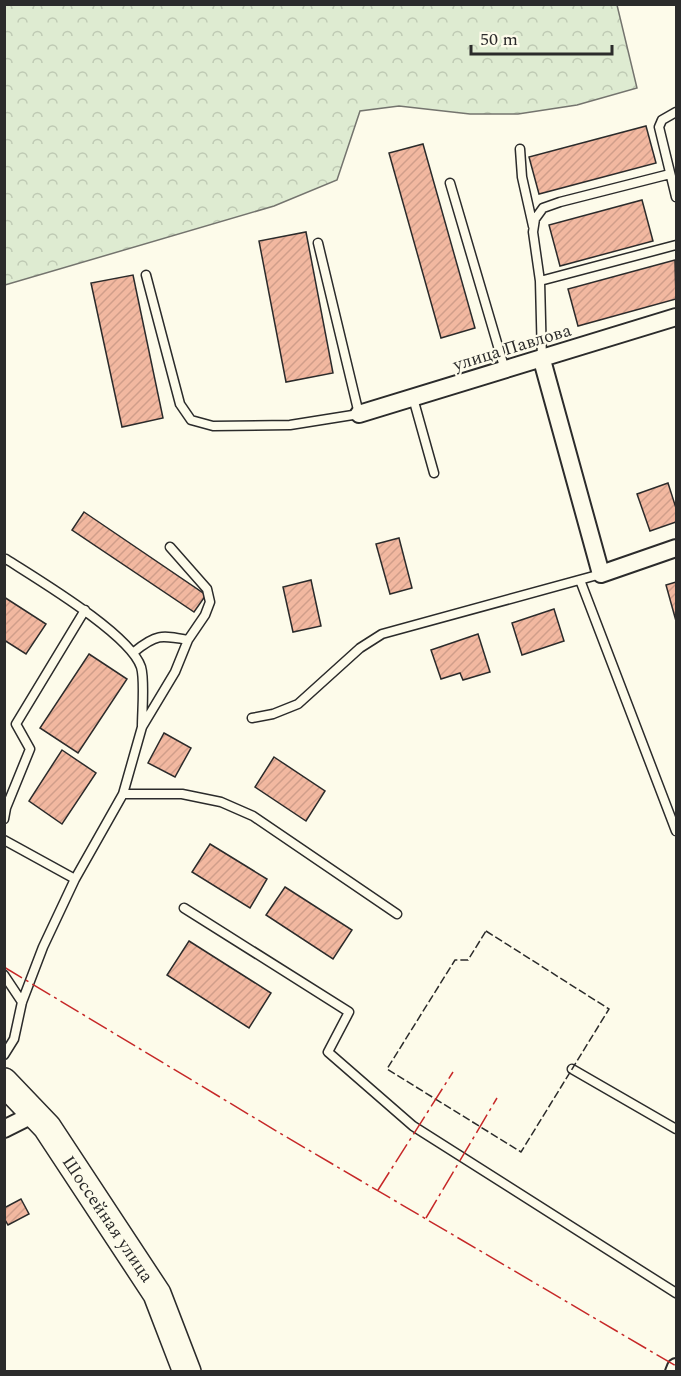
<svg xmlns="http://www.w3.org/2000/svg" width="681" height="1376" viewBox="0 0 681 1376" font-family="Spectral,serif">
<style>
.forest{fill:url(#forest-crowns);stroke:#74746e;stroke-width:1.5}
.building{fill:url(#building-hatch);stroke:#2b2b2b;stroke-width:1.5}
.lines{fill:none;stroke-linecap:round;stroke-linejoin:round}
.service-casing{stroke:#2b2b2b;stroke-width:11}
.minor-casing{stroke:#2b2b2b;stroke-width:20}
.primary-casing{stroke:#2b2b2b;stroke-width:30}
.service{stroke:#fdfbea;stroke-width:8}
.minor{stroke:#fdfbea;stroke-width:16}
.primary{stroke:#fdfbea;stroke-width:27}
.fence{stroke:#2b2b2b;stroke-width:1.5;stroke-dasharray:8 3;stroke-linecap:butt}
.power{stroke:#c62828;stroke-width:1.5;stroke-dasharray:21 4.5 3 4.5;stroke-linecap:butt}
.labels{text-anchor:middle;stroke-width:4.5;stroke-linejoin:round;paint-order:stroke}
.street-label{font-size:18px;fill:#2b2b2b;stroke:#fdfbea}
</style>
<defs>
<pattern id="forest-crowns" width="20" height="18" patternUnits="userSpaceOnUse" patternTransform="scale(1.5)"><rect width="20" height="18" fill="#deebd1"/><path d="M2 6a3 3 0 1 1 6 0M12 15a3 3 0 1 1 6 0" fill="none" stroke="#bfcab4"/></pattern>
<pattern id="building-hatch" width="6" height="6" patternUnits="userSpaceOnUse" patternTransform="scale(1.5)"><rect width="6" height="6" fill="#f2b8a0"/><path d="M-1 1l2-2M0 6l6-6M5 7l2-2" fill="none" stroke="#d09e8a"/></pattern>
</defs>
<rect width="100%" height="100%" fill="#fdfbea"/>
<path class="forest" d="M5 4 617 5 637 88 577 105 518 114H470L399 106 360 111 337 180 274 206 5 285Z"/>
<path class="building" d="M646 126 656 163 539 194 529 157Z
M423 144 475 328 441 338 389 153Z
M642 200 653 241 560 266 549 225Z
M306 232 333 373 286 382 259 241Z
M675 260 676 299 578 326 568 289Z
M133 275 163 418 122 427 91 283Z
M668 483 676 508V522L650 531 637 494Z
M84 512 206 595 194 612 72 530Z
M399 538 412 588 390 594 376 544Z
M311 580 321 626 293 632 283 587Z
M676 582V621L666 585Z
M4 597 46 624 26 654 4 640Z
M554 609 564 641 522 655 512 623Z
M478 634 490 672 463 680 460 673 441 679 431 650Z
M89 654 127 679 78 753 40 728Z
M164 733 191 748 175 777 148 763Z
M62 750 96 773 62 824 29 801Z
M274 757 325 791 306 821 255 787Z
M210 844 267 879 250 908 192 872Z
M285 887 352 930 333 959 266 915Z
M189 941 271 993 249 1028 167 975Z
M21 1199 29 1214 8 1225 4 1218V1208Z"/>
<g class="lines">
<defs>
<path id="service" d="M676 112 662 120 659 127 676 197
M520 149 522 177 533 226
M450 183 505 370
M146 275 180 404 191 420 213 426 290 425 359 414 318 243
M540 281 676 245
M542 360 540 281 533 232 535 219 543 208 560 202 670 174
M413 398 434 473
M6 559C37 579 130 634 141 667 145 680 142 711 142 727
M580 580 676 831
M134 652C156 634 161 635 188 640
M252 718 273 714 298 704 360 648 382 634 601 574
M123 794H182L221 802 253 816 397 914
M4 819 6 808 30 749 16 724 85 610
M4 840 75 879
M184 908 349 1012 328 1052 413 1126 676 1293
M4 975 22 1002
M4 1055 14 1039 22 1002 43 947 75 879 123 794 142 727 175 672 188 640 205 615 210 602 207 589 170 547
M572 1069 676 1129"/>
<path id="minor" d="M542 360 601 574 676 548
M359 414 676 317
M4 1129 34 1114
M674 1372 676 1367"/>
<path id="primary" d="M4 1082 47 1127 157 1294 187 1372"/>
</defs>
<use href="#service" class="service-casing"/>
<use href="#minor" class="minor-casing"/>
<use href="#primary" class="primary-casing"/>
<use href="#service" class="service"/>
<use href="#minor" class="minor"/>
<use href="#primary" class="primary"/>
<path class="fence" d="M486 931 609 1009 521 1152 387 1069 455 960H468Z"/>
<path class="power" d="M4 967 278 1132 676 1366
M378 1190 453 1072
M426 1218 497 1098"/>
</g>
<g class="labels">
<g class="street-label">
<text transform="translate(512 347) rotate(-17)" y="6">улица Павлова</text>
<text transform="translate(108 1219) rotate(56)" y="6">Шоссейная улица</text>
</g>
</g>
<rect width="681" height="1376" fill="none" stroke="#2b2b2b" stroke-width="12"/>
<path d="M471 45v9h141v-9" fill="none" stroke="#2b2b2b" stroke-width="3"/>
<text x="480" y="45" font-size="18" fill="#2b2b2b" stroke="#fdfbea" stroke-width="4.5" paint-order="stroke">50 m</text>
</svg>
